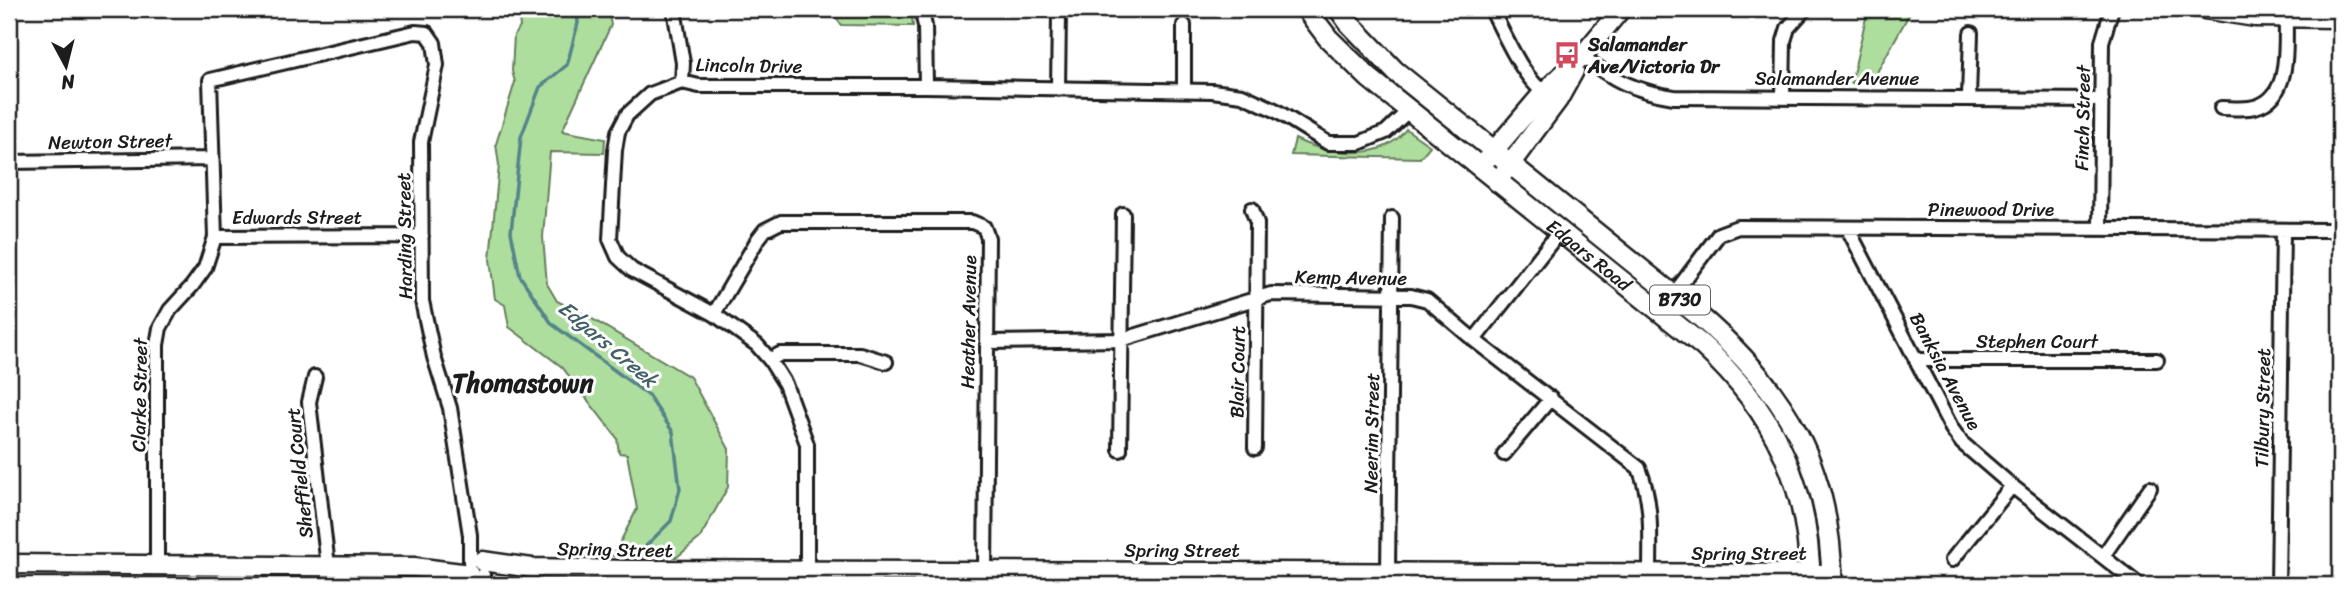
<svg xmlns="http://www.w3.org/2000/svg" width="2349" height="594" viewBox="0 0 2349 594" font-family="Sriracha,sans-serif">
<style>
.green{fill:#aede9e;stroke:#657d5d;stroke-width:2}
.lines{fill:none;stroke-linecap:round;stroke-linejoin:round}
.stream{stroke:#548489;stroke-width:3.5}
.street-casing{stroke:#1c1c1c;stroke-width:18}
.secondary-casing{stroke:#1c1c1c;stroke-width:23}
.primary-casing{stroke:#1c1c1c;stroke-width:24}
.street{stroke:#fff;stroke-width:12}
.secondary{stroke:#fff;stroke-width:18}
.primary{stroke:#fff;stroke-width:19}
.labels{text-anchor:middle;stroke-width:6;stroke-linejoin:round;paint-order:stroke}
.shield{fill:#fff;stroke:#606060;stroke-width:2}
.shield-label{font-size:18px;font-weight:bold;fill:#1c1c1c}
.poi-label{font-size:19px;font-weight:bold;fill:#1c1c1c;stroke:#fff;text-anchor:start}
.street-label{font-size:19px;fill:#1c1c1c;stroke:#fff}
.water-label{font-size:21px;font-style:italic;fill:#416165;stroke:#fff}
.district-label{font-size:26px;font-weight:bold;fill:#1c1c1c;stroke:#fff}
</style>
<rect width="100%" height="100%" fill="#fff"/>
<filter id="ink" filterUnits="userSpaceOnUse"><feTurbulence type="fractalNoise" baseFrequency=".0143" numOctaves="2"/><feDisplacementMap in="SourceGraphic" scale="14" xChannelSelector="R" yChannelSelector="G"/><feConvolveMatrix kernelMatrix="1 2 1 2 8 2 1 2 1" color-interpolation-filters="sRGB"/></filter>
<g filter="url(#ink)">
<path class="green" d="M518 9H608L611 25 562 131 605 139 604 153 550 152 543 237 547 284 557 301 587 316 690 377 729 449 728 487 700 538 677 557 613 556 637 509 627 454 619 453 617 438 562 367 509 327 505 305 495 299 490 259 499 165 496 144 515 82 512 71 514 35 520 27Z
M831 9H907L912 17 913 26 841 25Z
M1868 9H1912L1871 83H1851Z
M1406 129 1430 146 1420 158 1291 155 1295 139C1321 152 1369 160 1394 141 1399 138 1403 133 1406 129Z"/>
<g class="lines">
<path class="stream" d="M577 9 578 23 567 65 540 87 521 137 511 232 520 276 552 324 648 395 673 432 680 489 671 521 644 548 641 566"/>
<defs>
<path id="street" d="M674 9 683 63 682 82
M921 9 925 26 926 86
M1491 9C1504 33 1524 82 1548 95
M1184 25V89
M1582 56C1613 80 1634 91 1674 97L2102 100
M1058 89 1059 14
M1783 97 1784 41 1788 28 1805 9
M1969 97 1971 33
M2221 108C2230 108 2240 109 2249 108 2292 103 2285 49 2286 17
M9 162 212 159
M1252 209 1257 223 1255 448
M2100 228 2102 42 2112 9
M1848 229 1952 429 1962 443 2012 486 2139 585
M215 237 422 236
M1673 295 1719 234 1738 227 2340 230
M714 314 758 239 765 230 781 222H972L984 227 988 238 985 571
M1474 340 1560 231
M987 342 1121 340 1271 294 1411 296 1427 300 1474 340 1639 468C1653 502 1650 537 1650 574
M770 360 780 354H860L886 362
M1917 360H2157
M315 377 309 402 328 566
M1120 450 1123 214
M1504 454 1551 398
M2103 556 2150 488
M1952 560 2012 486
M157 565V345L160 328 170 310 192 286 205 268 215 237 210 80 415 32 427 33 434 43 437 65 421 142 422 301 434 357 450 408 470 535V562
M807 571V444L785 384 770 360 757 345 714 314 632 270 618 257 610 239 615 150 618 132 627 115 650 94 682 82 699 86H926L1212 91 1242 95 1275 110 1328 143H1359L1386 132 1408 111
M1388 572 1392 218
M479 585 483 575
M864 585V571
M2278 585 2283 231"/>
<path id="secondary" d="M2204 9 2255 17 2340 18
M1486 160 1543 93 1582 56 1621 9
M1497 182 1558 100 1574 71
M482 561 532 568 627 570 1832 574
M9 564 414 567 469 574"/>
<g id="primary">
<path id="s1" d="M1306 9 1328 38 1369 78 1703 346C1775 412 1810 488 1810 585"/>
<path d="M1339 9 1349 23 1395 71 1698 315C1786 390 1831 467 1832 585"/>
</g>
</defs>
<use href="#street" class="street-casing"/>
<use href="#secondary" class="secondary-casing"/>
<use href="#primary" class="primary-casing"/>
<use href="#street" class="street"/>
<use href="#secondary" class="secondary"/>
<use href="#primary" class="primary"/>
</g>
</g>
<defs>
<symbol id="bus-bare" viewBox="-9 -9 18 18"><path d="M-5-6H5V4H4V6H2V4H-2V6H-4V4H-5ZM-3.5-4V0h7V-4ZM-3.5 1.2v1.5H-2V1.2ZM2 1.2v1.5H3.5V1.2Z" fill="#d1495b" stroke="#fff" stroke-width="2.5" paint-order="stroke"/></symbol>
</defs>
<g fill-rule="evenodd">
<use href="#bus-bare" x="1548" y="36" width="38" height="38"/>
</g>
<g class="labels">
<rect class="shield" x="1650" y="285.5" width="60" height="29" rx="5"/>
<g class="shield-label">
<text x="1680" y="306">B730</text>
</g>
<g class="poi-label">
<text x="1588" y="51">Salamander<tspan x="1588" dy="22">Ave/Victoria Dr</tspan></text>
</g>
<g class="street-label">
<text transform="translate(749 65) rotate(1)" y="7">Lincoln Drive</text>
<text x="1837" y="85">Salamander Avenue</text>
<text transform="translate(2082 118) rotate(-89)" y="7">Finch Street</text>
<text transform="translate(110 141) rotate(-1)" y="7">Newton Street</text>
<text x="1991" y="216">Pinewood Drive</text>
<text x="297" y="224">Edwards Street</text>
<text transform="translate(404 236) rotate(-91)" y="7">Harding Street</text>
<text dy="7" stroke="none"><textPath href="#s1" startOffset="376">Edgars Road</textPath></text>
<text transform="translate(1351 277) rotate(1)" y="7">Kemp Avenue</text>
<text transform="translate(968 322) rotate(-89)" y="7">Heather Avenue</text>
<text x="2037" y="348">Stephen Court</text>
<text transform="translate(1946 371) rotate(62)" y="7">Banksia Avenue</text>
<text transform="translate(1237 372) rotate(-89)" y="7">Blair Court</text>
<text transform="translate(139 395) rotate(-89)" y="7">Clarke Street</text>
<text transform="translate(2262 408) rotate(-89)" y="7">Tilbury Street</text>
<text transform="translate(1371 433) rotate(-89)" y="7">Neerim Street</text>
<text transform="translate(299 473) rotate(-96)" y="7">Sheffield Court</text>
<text transform="translate(615 549) rotate(1)" y="7">Spring Street</text>
<text x="1182" y="557">Spring Street</text>
<text x="1749" y="560">Spring Street</text>
</g>
<g class="water-label">
<text transform="translate(608 344) rotate(40)" y="7">Edgars Creek</text>
</g>
<g class="district-label">
<text x="523" y="392">Thomastown</text>
</g>
</g>
<rect width="2349" height="594" fill="none" stroke="#fff" stroke-width="35"/>
<rect x="18" y="18" width="2314" height="559" fill="none" stroke="#1c1c1c" stroke-width="2.5" filter="url(#ink)"/>
<g transform="translate(66 66) rotate(173)" stroke="#ffffff" stroke-width="5" paint-order="stroke">
<path d="M0-5L12 26L0 18L-12 26Z" fill="#1c1c1c"/>
<text y="-10" font-size="19" font-weight="bold" text-anchor="middle" fill="#1c1c1c">N</text>
</g>
</svg>
